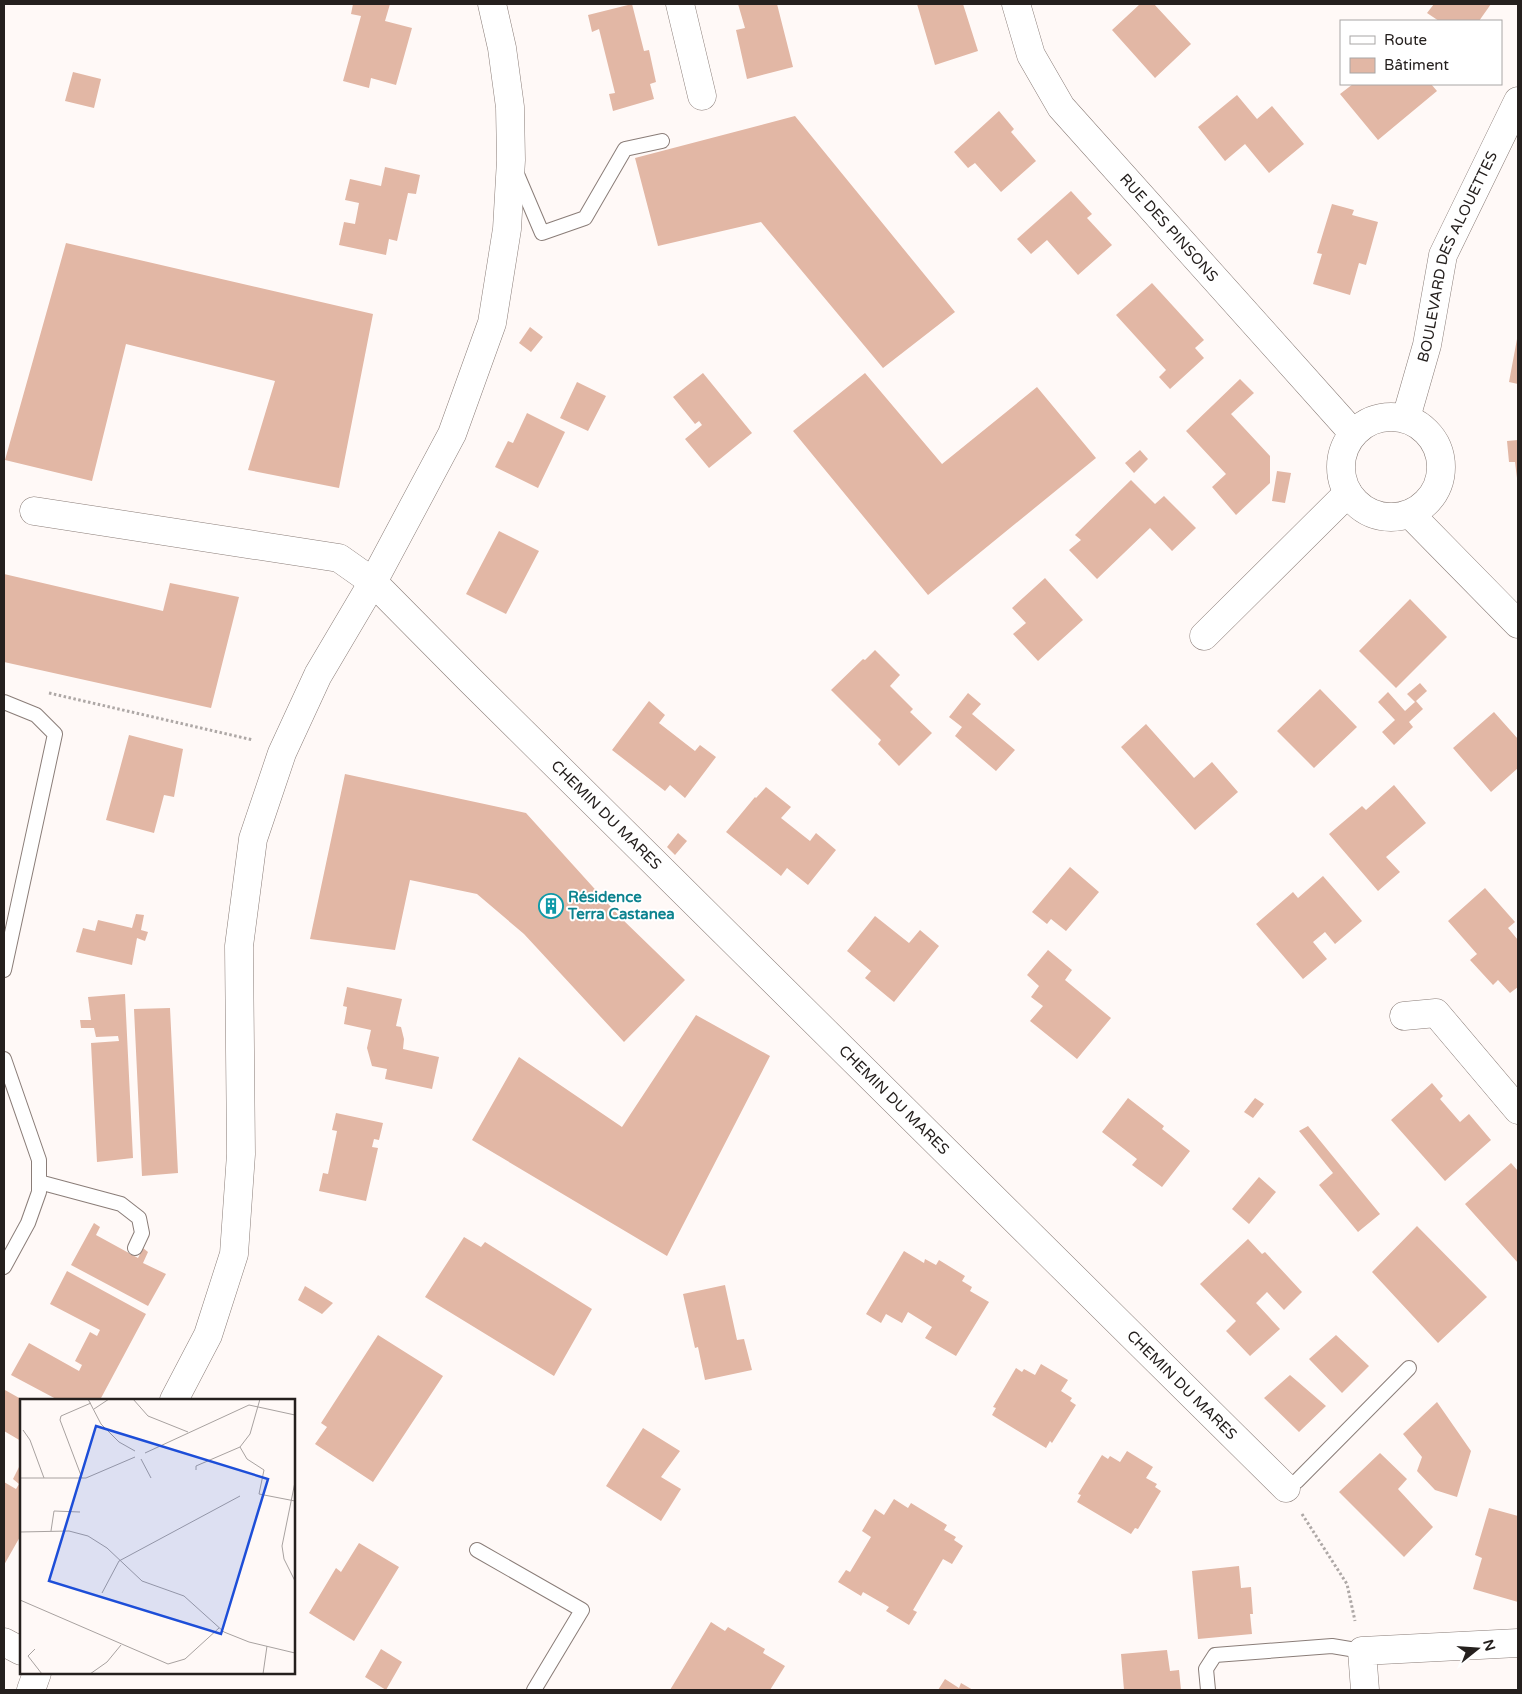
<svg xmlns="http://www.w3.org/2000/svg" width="1522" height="1694" viewBox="0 0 1522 1694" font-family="'Varela Round',sans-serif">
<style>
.building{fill:#e2b7a5}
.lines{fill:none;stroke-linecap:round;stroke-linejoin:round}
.service-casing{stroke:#8a7d78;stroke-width:16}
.minor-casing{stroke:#8a7d78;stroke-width:29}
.tertiary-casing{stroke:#8a7d78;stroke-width:29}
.path{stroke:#aea8a6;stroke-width:3;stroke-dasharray:2.5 2.5;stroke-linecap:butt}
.service{stroke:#fff;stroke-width:14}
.minor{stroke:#fff;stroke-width:28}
.tertiary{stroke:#fff;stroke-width:28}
.labels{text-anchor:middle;stroke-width:4;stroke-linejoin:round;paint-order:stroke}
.street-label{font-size:15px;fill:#25201e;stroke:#fff}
.culture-label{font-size:15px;font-weight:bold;fill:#0d838f;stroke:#fff;text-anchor:start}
.inset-road{fill:none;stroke:#a8a2a0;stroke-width:1}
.view{fill:#1d4ed8;fill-opacity:0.15;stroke:#1d4ed8;stroke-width:2.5}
.inset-edge{fill:none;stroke:#25201e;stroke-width:2.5}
</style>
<rect width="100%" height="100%" fill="#fff9f7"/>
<path class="building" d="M353 4H390L385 21 412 28 396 85 371 78 369 88 343 81 361 16 351 14Z
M632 4 644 51 649 50 656 82 650 84 654 99 613 111 609 94 615 93 599 29 592 32 588 15Z
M738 4H777L793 67 747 79 736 30 745 28Z
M917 4H963L978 51 935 65Z
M1140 4H1154L1191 44 1155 78 1112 30Z
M1434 4H1491L1479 21H1439L1427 13Z
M73 72 101 79 94 108 65 101Z
M1353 84H1431L1437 91 1378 140 1340 94Z
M1237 95 1257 119 1272 106 1304 144 1269 173 1245 144 1225 161 1198 127Z
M999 111 1014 129 1011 132 1036 161 1001 192 975 163 968 168 954 152Z
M795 116 955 312 883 368 761 222 658 246 635 158Z
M385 167 420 175 416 194 408 193 397 241 389 239 386 255 339 245 344 222 355 224 359 203 345 200 350 179 381 186Z
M1071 191 1092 214 1087 218 1112 245 1078 275 1047 240 1031 254 1017 239Z
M1332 204 1354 210 1352 215 1378 222 1366 265 1359 263 1350 295 1313 284 1322 254 1317 253Z
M66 243 373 314 339 488 248 470 275 381 126 344 92 481 5 460Z
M1152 283 1204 340 1195 348 1204 358 1170 389 1159 377 1166 370 1116 315Z
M530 327 543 337 531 352 519 343Z
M1517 339H1518V384L1509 382Z
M703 373 752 433 709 468 685 439 702 425 699 421 695 424 673 397Z
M865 373 942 464 1037 387 1096 458 928 595 793 431Z
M1240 379 1254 393 1231 414 1270 456V483L1236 515 1212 487 1226 474 1186 431Z
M577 382 606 396 588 431 560 418Z
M527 413 565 432 538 488 495 467 508 441 513 443Z
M1518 440V478H1517L1515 462H1509L1507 441Z
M1140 450 1148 459 1134 473 1125 463Z
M1277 471 1291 473 1285 503 1272 501Z
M1131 480 1155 504 1164 496 1196 528 1172 551 1150 528 1097 579 1069 550 1081 540 1075 535Z
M499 531 539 551 506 614 466 594Z
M4 574 163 611 170 583 239 597 211 708 4 662Z
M1045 578 1083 620 1038 661 1013 634 1026 623 1012 608Z
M1410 599 1447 637 1396 688 1359 651Z
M875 650 900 675 890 686 913 709 910 712 932 733 899 766 878 744 881 740 831 690 863 659 865 660Z
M1420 683 1427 691 1416 701 1423 709 1409 722 1413 727 1394 745 1382 732 1395 720 1378 702 1388 692 1405 711 1415 702 1407 694Z
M1320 689 1357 727 1314 768 1277 731Z
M968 693 981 704 972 714 1015 750 996 771 955 736 962 727 949 717Z
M649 701 665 715 659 723 695 751 700 745 716 757 685 798 670 785 665 791 612 750Z
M1494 712 1518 739V768L1491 792 1453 748Z
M1146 724 1194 778 1212 762 1238 792 1195 830 1121 747Z
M129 735 183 749 174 797 164 795 154 833 106 820Z
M345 774 526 813 621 918 685 980 624 1042 524 934 477 894 410 880 395 950 310 939Z
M1394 785 1426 823 1386 857 1400 872 1378 891 1329 834 1362 806 1366 810Z
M766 787 791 807 781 818 810 841 816 833 836 850 808 885 787 868 781 876 726 832 755 797 756 798Z
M678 833 687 841 675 855 667 847Z
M1070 867 1099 892 1066 931 1051 919 1047 924 1032 912Z
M1323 876 1362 921 1335 944 1325 932 1313 942 1327 959 1303 979 1256 924 1293 892 1298 898Z
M1485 888 1515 922 1508 928 1518 940V987L1510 993 1498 980 1493 985 1470 960 1477 954 1448 921Z
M136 914 144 915 141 930 148 932 145 941 137 938 132 965 76 952 83 928 95 931 98 920 132 928Z
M875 916 909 943 920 930 939 946 894 1002 865 978 871 971 847 951Z
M1048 950 1072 970 1065 980 1111 1018 1077 1059 1030 1021 1043 1006 1031 997 1039 986 1027 975Z
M347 987 402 999 396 1026 401 1027 404 1039 403 1049 439 1057 432 1089 385 1079 387 1069 372 1066 367 1048 371 1030 344 1024 347 1007 343 1006Z
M125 994 133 1158 97 1162 91 1043 119 1041 118 1036 96 1037 94 1028H81L80 1020H91L88 997Z
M170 1008 178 1173 142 1176 134 1009Z
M696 1015 770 1056 667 1256 472 1140 519 1057 622 1127Z
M1432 1083 1443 1096 1440 1099 1460 1122 1469 1114 1491 1140 1445 1181 1391 1120Z
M1128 1098 1164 1126 1162 1129 1190 1151 1162 1187 1132 1165 1137 1159 1102 1132Z
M1255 1098 1264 1104 1253 1118 1244 1112Z
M336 1113 383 1123 379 1140 374 1139 372 1147 378 1148 366 1201 319 1191 323 1173 328 1174 337 1131 332 1130Z
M1308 1126 1380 1214 1358 1232 1319 1185 1333 1173 1299 1131Z
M1511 1163 1518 1171V1263L1465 1204Z
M1259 1177 1276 1192 1249 1224 1232 1209Z
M94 1223 100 1227 96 1235 138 1258 143 1248 148 1252 143 1263 166 1274 148 1306 71 1265Z
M1417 1226 1487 1297 1438 1343 1372 1272Z
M464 1237 481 1247 485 1242 592 1309 554 1376 425 1297Z
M1248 1239 1262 1254 1265 1252 1302 1292 1284 1310 1267 1292 1256 1303 1280 1329 1250 1356 1226 1331 1236 1321 1200 1284Z
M904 1251 924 1263 925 1259 936 1265 939 1260 965 1276 962 1281 972 1287 970 1291 989 1302 956 1356 925 1338 932 1327 908 1312 902 1323 886 1314 881 1323 866 1314Z
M67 1271 146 1314 100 1400H58L11 1375 29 1343 79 1371 82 1365 75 1361 90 1332 97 1336 100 1330 50 1304Z
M725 1285 737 1340 744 1339 752 1370 705 1380 698 1347 695 1348 683 1294Z
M305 1286 333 1303 322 1314 298 1300Z
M378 1335 443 1376 373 1482 315 1444 327 1427 321 1423Z
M1336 1335 1369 1366 1342 1393 1309 1359Z
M1041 1364 1068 1380 1061 1391 1072 1398 1070 1401 1076 1405 1052 1443 1050 1441 1046 1448 992 1415 996 1408 993 1407 1016 1368 1022 1372 1024 1369 1035 1375Z
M1290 1375 1326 1406 1299 1432 1264 1398Z
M5 1390 21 1399V1441L4 1431Z
M1437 1402 1471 1451 1457 1497 1435 1490 1417 1471 1422 1457 1403 1434Z
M643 1428 680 1451 661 1477 681 1489 661 1521 606 1486Z
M1127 1451 1153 1467 1146 1478 1157 1484 1155 1487 1161 1491 1138 1529 1135 1528 1131 1534 1077 1502 1081 1495 1078 1494 1102 1455 1108 1459 1110 1456 1120 1462Z
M1380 1453 1407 1479 1398 1489 1433 1527 1404 1557 1339 1492Z
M21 1463V1535L4 1565V1482L16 1489 19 1484 13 1479Z
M894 1499 908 1508 911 1503 947 1525 944 1530 956 1537 954 1540 963 1546 952 1564 943 1559 913 1610 917 1612 909 1625 886 1611 889 1607 863 1592 861 1596 838 1582 846 1570 850 1572 871 1537 862 1531 875 1509 884 1515Z
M1489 1508 1518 1516V1602L1473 1589 1482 1558 1475 1555Z
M359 1543 399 1567 354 1641 309 1613 336 1568 341 1572Z
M1239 1566 1241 1588 1251 1587 1253 1614H1250L1252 1634 1198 1639 1192 1571Z
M711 1622 725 1631 728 1627 765 1649 763 1653 785 1666 770 1690H670Z
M381 1649 402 1662 386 1690 365 1677Z
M1167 1650 1170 1671 1179 1670 1181 1690H1124L1121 1654Z
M945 1679 959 1688 961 1683 973 1690H938Z"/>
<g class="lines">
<defs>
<path id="service" d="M516 172 542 233 585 218 625 149 662 141
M4 702 36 715 55 734 4 970
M4 1059 39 1160V1192L28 1223 4 1267
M39 1182 121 1204 139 1218 142 1233 135 1248
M1286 1488 1297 1481 1409 1368
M477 1550 582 1610 534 1690
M1208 1690 1206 1669 1215 1655 1332 1646 1362 1651"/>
<g id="minor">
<path d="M680 4 702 96"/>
<path id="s1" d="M1016 4 1031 55 1061 107 1353 433"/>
<circle cx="1391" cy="467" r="50"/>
<path id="s2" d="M1406 418 1427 345 1443 255 1518 101"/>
<path id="s3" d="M34 511 339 558 373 582 469 679 1286 1488"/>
<path d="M1410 514 1518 624"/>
<path d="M1204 636 1348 493"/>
<path d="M1404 1016 1436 1013 1518 1110"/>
<path d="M4 1642 21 1651"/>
<path d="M1365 1690 1362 1651 1518 1643"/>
</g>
<path id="tertiary" d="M174 1400 208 1335 234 1254 241 1154 239 946 253 839 282 753 318 675 373 582 452 434 492 323 507 229 511 160 510 107 502 48 492 4
M31 1690 37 1673"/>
</defs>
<use href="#service" class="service-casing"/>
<use href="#minor" class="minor-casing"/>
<use href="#tertiary" class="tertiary-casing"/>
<path class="path" d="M49 693 253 740
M1302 1514 1347 1584 1355 1621"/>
<use href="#service" class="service"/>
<use href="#minor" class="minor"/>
<use href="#tertiary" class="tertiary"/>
</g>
<defs>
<symbol id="building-ring" viewBox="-11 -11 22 22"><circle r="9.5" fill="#fff" stroke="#0f9aa8" stroke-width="1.5"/><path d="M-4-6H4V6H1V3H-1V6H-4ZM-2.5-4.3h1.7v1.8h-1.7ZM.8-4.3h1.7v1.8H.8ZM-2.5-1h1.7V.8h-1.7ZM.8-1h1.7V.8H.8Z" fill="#0f9aa8"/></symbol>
</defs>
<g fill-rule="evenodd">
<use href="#building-ring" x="537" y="892" width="28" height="28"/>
</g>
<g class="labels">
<g class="street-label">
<text dy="5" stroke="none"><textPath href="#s1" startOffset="275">RUE DES PINSONS</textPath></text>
<text dy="5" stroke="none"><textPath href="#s2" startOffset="170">BOULEVARD DES ALOUETTES</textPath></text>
<text dy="5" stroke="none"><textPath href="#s3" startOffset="680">CHEMIN DU MARES</textPath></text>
<text dy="5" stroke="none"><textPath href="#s3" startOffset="1085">CHEMIN DU MARES</textPath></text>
<text dy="5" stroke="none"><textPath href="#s3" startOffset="1490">CHEMIN DU MARES</textPath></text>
</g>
<g class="culture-label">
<text x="568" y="902">Résidence<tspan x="568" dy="17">Terra Castanea</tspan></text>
</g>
</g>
<g transform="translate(20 1399)">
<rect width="275" height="275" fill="#fff9f7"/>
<path class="inset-road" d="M68 0 81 25 99 43 115 52M113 0 128 17 168 33M240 0 230 35 220 48 227 60 244 71 239 95 275 102M74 10 89 0M3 31 10 41 24 79M125 54 229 6 275 16M121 60 131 79M176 71V67L220 48M0 79H66L115 58M62 79 40 21 41 17 71 4M275 83 262 147 264 160 275 182M31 132 34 112 60 113M0 133 49 132 68 137 87 149 122 182 164 197 204 233 229 243 275 254M82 194 99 162 220 97M0 201 148 265 165 260 199 229M15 250 8 257 22 275M70 275 87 263 101 246M243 275 247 247"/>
<path class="view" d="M76 27 248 80 201 235 29 182Z"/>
<rect width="275" height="275" class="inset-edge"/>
</g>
<rect width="1522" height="1694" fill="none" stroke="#25201e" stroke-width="10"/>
<rect x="1340" y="20" width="162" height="65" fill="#ffffff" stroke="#a8a6a5"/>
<rect x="1350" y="36" width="25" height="8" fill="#ffffff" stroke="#a8a6a5"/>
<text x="1384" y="45" font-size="15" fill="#25201e">Route</text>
<rect x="1350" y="58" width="25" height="15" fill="#e2b7a5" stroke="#a8a6a5"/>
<text x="1384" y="70" font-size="15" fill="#25201e">Bâtiment</text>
<g transform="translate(1477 1649) rotate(73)" stroke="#ffffff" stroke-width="4" paint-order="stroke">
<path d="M0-4L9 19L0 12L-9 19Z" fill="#25201e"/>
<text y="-8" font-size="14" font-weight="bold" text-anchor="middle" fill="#25201e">N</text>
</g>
</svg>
